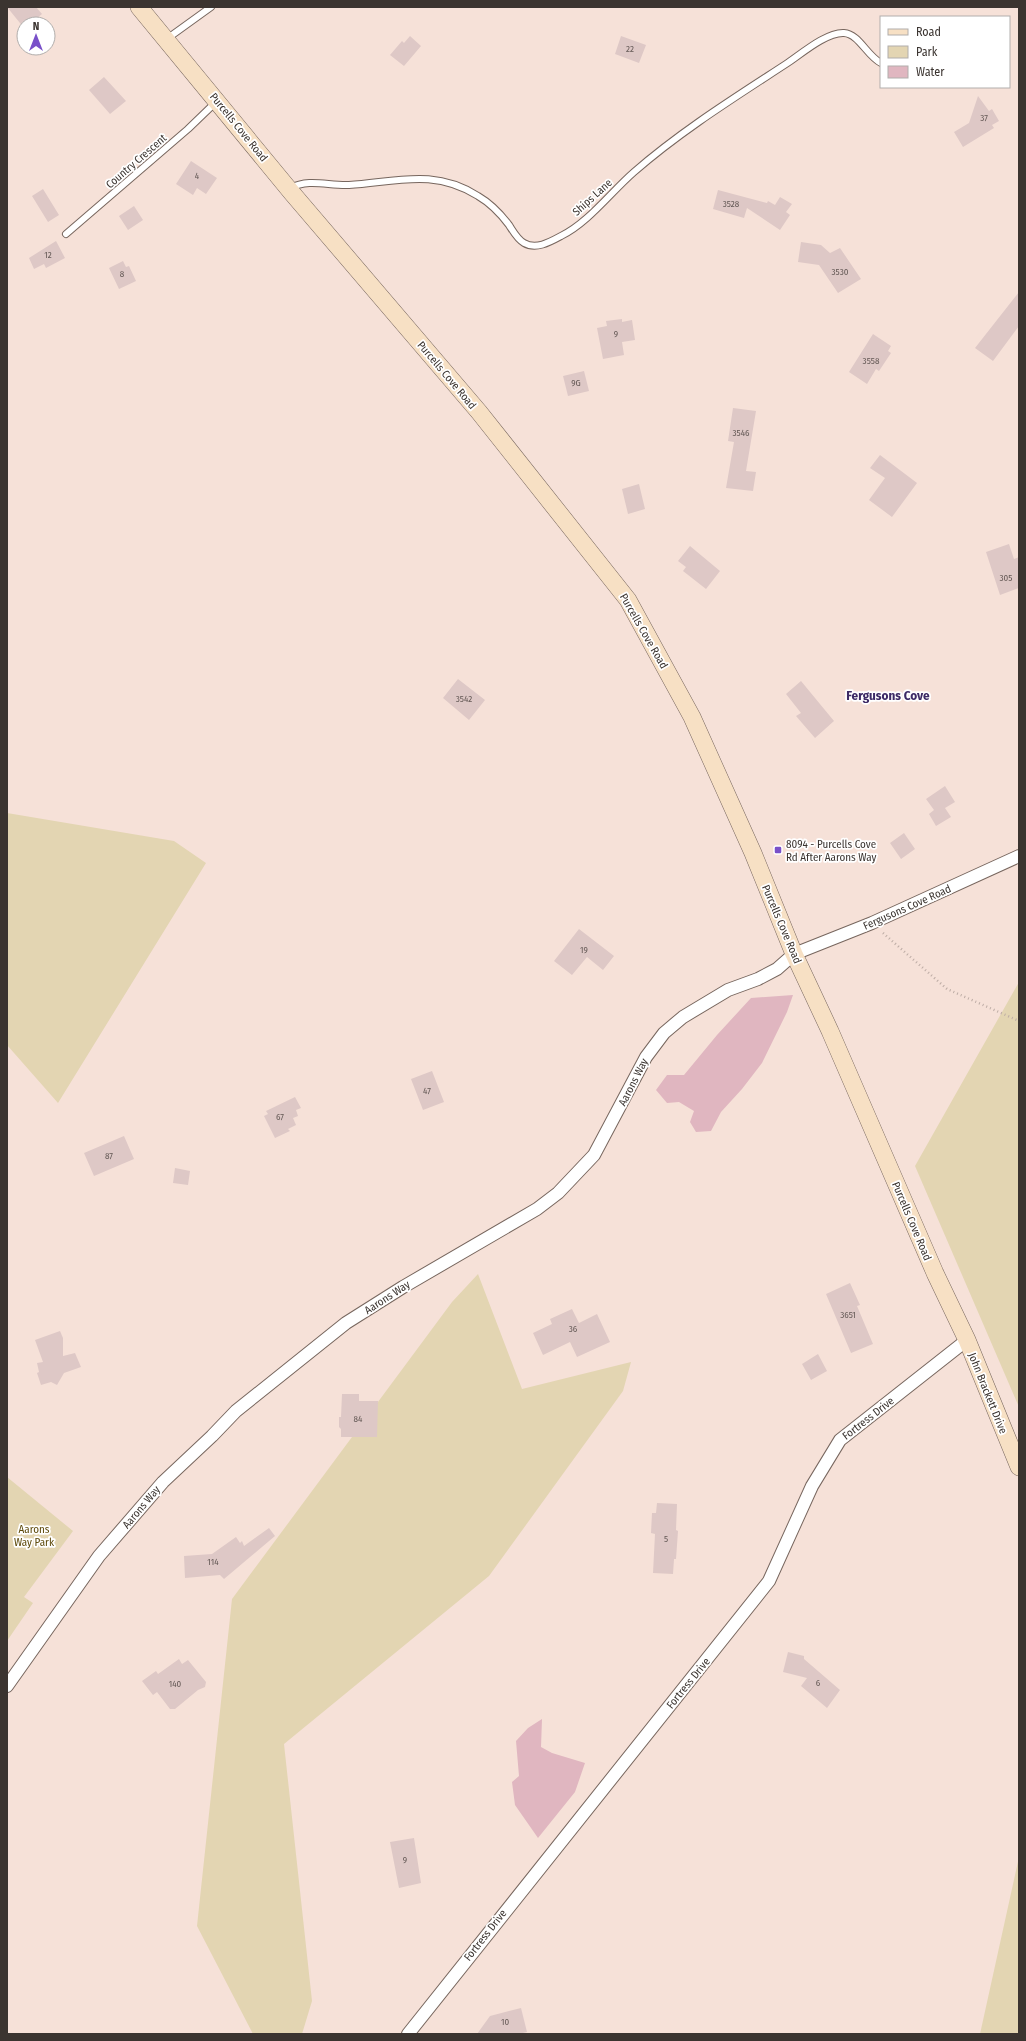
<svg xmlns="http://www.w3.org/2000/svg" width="1026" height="2041" viewBox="0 0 1026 2041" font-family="'Fira Sans Condensed',sans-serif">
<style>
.green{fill:#e3d5b2}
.water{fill:#e0b6c0}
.building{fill:#dec8c6}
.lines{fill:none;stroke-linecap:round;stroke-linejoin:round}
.service-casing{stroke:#77665e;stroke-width:8}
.minor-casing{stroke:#77665e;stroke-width:14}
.secondary-casing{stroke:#77665e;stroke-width:18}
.path{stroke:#bdaca5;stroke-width:2.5;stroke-dasharray:1 3;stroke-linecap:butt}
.service{stroke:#fff;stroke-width:6}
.minor{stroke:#fff;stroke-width:12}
.secondary{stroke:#f7e0c4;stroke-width:17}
.poi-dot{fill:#7950c9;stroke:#fff;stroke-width:1.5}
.labels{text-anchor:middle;stroke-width:3.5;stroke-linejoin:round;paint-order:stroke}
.number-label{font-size:9px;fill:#645956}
.street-label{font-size:11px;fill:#3b3430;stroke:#fff}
.poi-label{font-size:11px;fill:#3b3430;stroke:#fff;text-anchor:start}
.park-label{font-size:11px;fill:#5e4a0b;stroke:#fff}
.quarter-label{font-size:13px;font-weight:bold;fill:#3d2a65;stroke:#fff}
</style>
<rect width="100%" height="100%" fill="#f6e1d8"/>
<path class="green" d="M7 813 174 841 206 863 58 1103 7 1045Z
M1019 982V1407L915 1166Z
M478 1274 522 1389 631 1362 623 1391 489 1576 284 1744 312 2001 302 2034H253L197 1926 232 1599 452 1302Z
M7 1477 73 1531 24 1597 33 1603 7 1641Z
M1019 1857V2034H980Z"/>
<path class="water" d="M793 995 787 1012 762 1063 742 1089 721 1112 711 1131 696 1132 690 1122 694 1111 679 1102 667 1103 656 1090 667 1075H684L717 1035 751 998Z
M542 1719 541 1747 552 1753 585 1763 575 1792 538 1838 515 1805 512 1782 519 1776 516 1741 528 1728Z"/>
<path class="building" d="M7 7H36L42 14 30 24H24V28Z
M410 36 421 46 404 66 390 55 402 41 404 43Z
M621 36 646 45 639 63 615 54Z
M104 77 126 101 110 114 89 90Z
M978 96 989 111 992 109 999 121 992 125 994 128 963 147 954 132 969 123Z
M191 161 217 178 206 194 197 188 193 195 176 184Z
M43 189 59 215 48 222 32 196Z
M718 190 767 203 768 201 775 205 780 197 792 204 786 212 790 215 780 230 747 208 744 218 713 209Z
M134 206 143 220 128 230 119 216Z
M56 241 65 258 46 268 44 264 34 269 29 258Z
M801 242 821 245 830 253 840 248 861 279 838 293 819 265 798 262Z
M123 261 126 267 129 266 136 281 119 289 109 268Z
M1019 292V326L993 361 975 348Z
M622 319V322L632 320 635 340 622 342 624 355 603 359 597 328 607 326 606 321Z
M873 334 891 346 888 351 891 353 879 371 876 369 867 384 849 372Z
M584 371 589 391 568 396 563 376Z
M733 408 756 411 746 471 756 472 753 491 726 488 734 442 728 441Z
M880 455 917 483 892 517 869 500 885 478 870 468Z
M639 484 645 509 628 514 622 489Z
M1009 544 1014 559 1019 557V588L1000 595 986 552Z
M690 546 720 571 706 589 683 571 686 567 678 561Z
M458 679 485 700 469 720 443 698Z
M801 681 834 721 815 738 796 716 801 713 786 694Z
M945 786 955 802 945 808 951 817 936 826 929 814 934 810 926 799Z
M904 833 915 849 901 859 890 843Z
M579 929 614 956 603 970 587 957 572 975 554 961Z
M432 1071 444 1102 423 1110 411 1079Z
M295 1097 301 1108 296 1110 298 1116 293 1118 296 1125 288 1129 290 1131 275 1138 264 1116 268 1114 266 1111Z
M124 1136 134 1159 94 1176 84 1153Z
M175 1168 190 1171 188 1185 173 1183Z
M850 1283 860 1305 857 1306 873 1344 851 1353 826 1294Z
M572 1309 579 1323 597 1314 610 1342 577 1357 570 1342 543 1355 533 1333 552 1324 550 1319Z
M60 1331 63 1338V1356L75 1353 81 1367 64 1373 57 1385 51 1382 41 1385 37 1373 39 1372 37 1363 43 1362 35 1340Z
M818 1354 827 1371 811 1380 802 1364Z
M342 1394H359V1401H378L377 1437H341V1429L339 1427V1417H341Z
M657 1503 677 1504 676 1530 678 1531 676 1559H674L673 1574 653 1573 655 1534 651 1533 652 1513H656Z
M269 1528 275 1536 224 1579 220 1575 185 1578 184 1556 212 1554 236 1537 240 1543 242 1541 244 1546Z
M788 1652 804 1656V1659L840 1690 827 1708 801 1686 807 1678 783 1672Z
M179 1659 182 1664 188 1660 206 1682 205 1687 198 1690 175 1709H170L157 1692 153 1695 142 1681 156 1671 158 1674Z
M414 1838 421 1883 399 1888 390 1842Z
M521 2008 527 2032 519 2034H477L490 2016Z"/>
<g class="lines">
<defs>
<path id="service" d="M168 38 211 7
M290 188C310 178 328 186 349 185 396 182 434 168 478 196 490 203 500 213 509 225 513 231 517 239 524 243 536 250 550 242 561 236 588 223 611 192 634 172 681 131 734 98 786 64 800 55 826 32 844 33 859 34 867 56 881 63
M66 234 188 129 216 102"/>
<path id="minor" d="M7 1686 99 1556 163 1482 212 1436 236 1411 346 1323 403 1287 537 1209 558 1193 594 1155 646 1057 664 1033 683 1017 728 990 758 979 777 969 794 954 872 923 1019 856
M408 2034 769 1581 812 1486 840 1440 967 1340"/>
<path id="secondary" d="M139 7 292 193 479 412 628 600 692 717 753 853 794 954 830 1031 935 1273 967 1340 1019 1467"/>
</defs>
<use href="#service" class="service-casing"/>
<use href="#minor" class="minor-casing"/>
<use href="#secondary" class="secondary-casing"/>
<path class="path" d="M883 933 947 989 1019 1021"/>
<use href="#service" class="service"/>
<use href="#minor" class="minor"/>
<use href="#secondary" class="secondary"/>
</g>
<rect class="poi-dot" x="774" y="846" width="8" height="8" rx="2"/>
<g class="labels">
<g class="number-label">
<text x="630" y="52">22</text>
<text x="984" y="121">37</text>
<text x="197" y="179">4</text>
<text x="731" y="207">3528</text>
<text x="48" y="258">12</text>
<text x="840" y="275">3530</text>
<text x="122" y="277">8</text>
<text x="616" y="337">9</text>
<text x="871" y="364">3558</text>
<text x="576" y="386">9G</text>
<text x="741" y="436">3546</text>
<text x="1006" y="581">305</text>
<text x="464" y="702">3542</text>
<text x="584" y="953">19</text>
<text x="427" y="1094">47</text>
<text x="280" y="1120">67</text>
<text x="109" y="1159">87</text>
<text x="848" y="1318">3651</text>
<text x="573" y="1332">36</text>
<text x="358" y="1422">84</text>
<text x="666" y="1542">5</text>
<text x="213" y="1565">114</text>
<text x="818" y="1686">6</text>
<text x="175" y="1687">140</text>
<text x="405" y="1863">9</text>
<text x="505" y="2025">10</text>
</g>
<g class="street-label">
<text transform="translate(239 127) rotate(51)" y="4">Purcells Cove Road</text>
<text transform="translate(136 161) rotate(-41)" y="4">Country Crescent</text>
<text transform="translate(592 197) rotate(-42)" y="4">Ships Lane</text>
<text transform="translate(447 375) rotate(50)" y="4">Purcells Cove Road</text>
<text transform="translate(644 631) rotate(60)" y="4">Purcells Cove Road</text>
<text transform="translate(907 907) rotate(-24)" y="4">Fergusons Cove Road</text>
<text transform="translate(782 924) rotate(67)" y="4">Purcells Cove Road</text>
<text transform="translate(633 1082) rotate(-63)" y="4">Aarons Way</text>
<text transform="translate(912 1221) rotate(67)" y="4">Purcells Cove Road</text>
<text transform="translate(387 1297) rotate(-33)" y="4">Aarons Way</text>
<text transform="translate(988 1393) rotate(68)" y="4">John Brackett Drive</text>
<text transform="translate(868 1418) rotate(-38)" y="4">Fortress Drive</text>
<text transform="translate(141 1507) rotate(-50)" y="4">Aarons Way</text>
<text transform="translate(688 1683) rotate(-51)" y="4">Fortress Drive</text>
<text transform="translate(485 1935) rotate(-52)" y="4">Fortress Drive</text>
</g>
<g class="poi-label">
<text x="786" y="848">8094 - Purcells Cove<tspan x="786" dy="13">Rd After Aarons Way</tspan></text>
</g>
<g class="park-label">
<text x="34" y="1533">Aarons<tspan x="34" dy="13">Way Park</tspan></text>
</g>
<g class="quarter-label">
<text x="888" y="700">Fergusons Cove</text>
</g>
</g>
<rect width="1026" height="2041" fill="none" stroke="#3b3430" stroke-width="16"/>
<rect x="880" y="16" width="130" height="72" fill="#ffffff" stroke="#b1aeac"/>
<rect x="888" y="29" width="20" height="6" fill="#f7e0c4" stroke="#b1aeac"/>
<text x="916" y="36" font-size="12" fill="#3b3430">Road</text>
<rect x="888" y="46" width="20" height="12" fill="#e3d5b2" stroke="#b1aeac"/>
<text x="916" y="56" font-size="12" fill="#3b3430">Park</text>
<rect x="888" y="66" width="20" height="12" fill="#e0b6c0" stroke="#b1aeac"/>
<text x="916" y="76" font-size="12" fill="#3b3430">Water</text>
<g transform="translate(36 36)"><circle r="19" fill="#ffffff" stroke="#b1aeac"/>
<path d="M0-3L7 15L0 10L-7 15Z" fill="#7950c9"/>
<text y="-6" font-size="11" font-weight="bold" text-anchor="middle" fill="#3b3430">N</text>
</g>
</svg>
